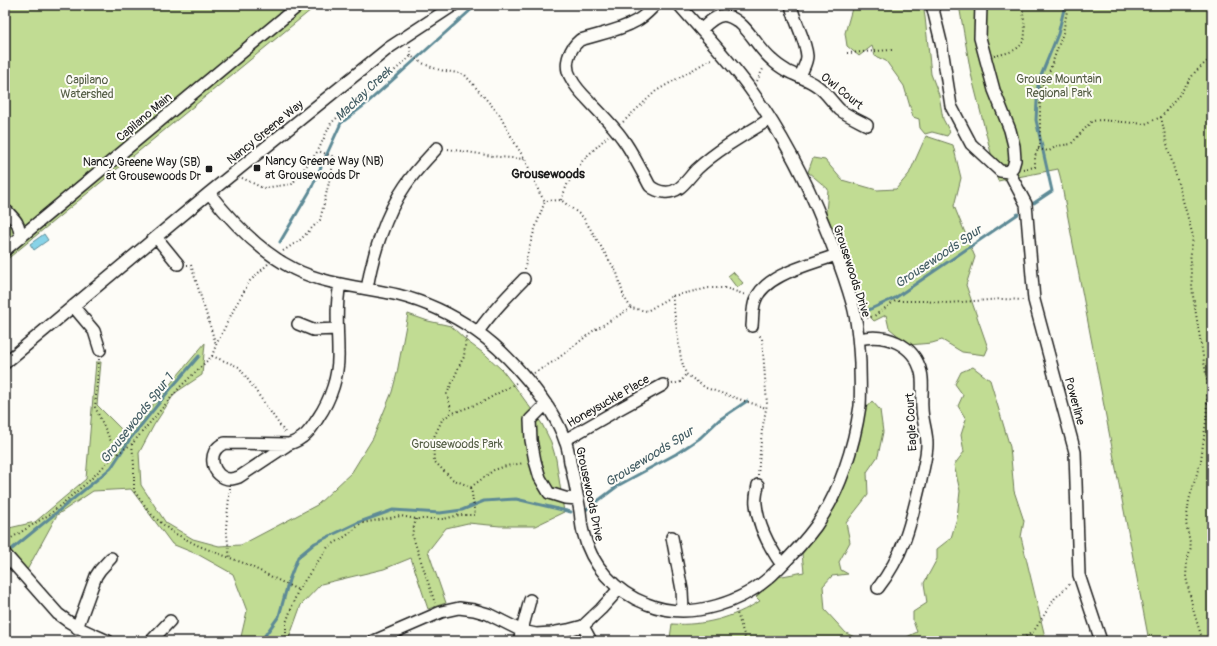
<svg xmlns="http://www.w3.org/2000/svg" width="1217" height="646" viewBox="0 0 1217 646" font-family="Pangolin,sans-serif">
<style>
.green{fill:#c1dc93;stroke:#6e7c58}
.water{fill:#88d3e8;stroke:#5d8a96}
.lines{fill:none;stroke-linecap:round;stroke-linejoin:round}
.stream{stroke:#5d8a96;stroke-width:3}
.minor-casing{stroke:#1c1c1c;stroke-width:14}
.path{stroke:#1c1c1c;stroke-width:2;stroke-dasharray:1 3;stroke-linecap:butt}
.minor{stroke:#fdfcf7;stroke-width:11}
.poi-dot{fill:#1c1c1c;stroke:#fdfcf7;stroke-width:1.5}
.labels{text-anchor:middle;stroke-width:4;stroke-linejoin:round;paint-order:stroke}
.park-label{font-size:12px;fill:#565f46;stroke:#fdfcf7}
.street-label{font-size:12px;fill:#1c1c1c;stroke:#fdfcf7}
.poi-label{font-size:12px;fill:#1c1c1c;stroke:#fdfcf7;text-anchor:start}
.water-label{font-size:13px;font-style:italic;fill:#425c63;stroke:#fdfcf7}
.neighbourhood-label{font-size:13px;font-weight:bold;fill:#1c1c1c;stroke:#fdfcf7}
</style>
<rect width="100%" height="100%" fill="#fdfcf7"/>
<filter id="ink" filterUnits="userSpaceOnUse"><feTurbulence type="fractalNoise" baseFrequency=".025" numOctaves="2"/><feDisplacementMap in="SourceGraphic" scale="8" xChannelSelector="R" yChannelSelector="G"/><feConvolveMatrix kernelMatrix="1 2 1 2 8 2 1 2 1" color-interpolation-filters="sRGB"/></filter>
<g filter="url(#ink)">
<path class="green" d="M5 5H317L5 261Z
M853 5H923L925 17 931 74 939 95 943 119 950 132 947 136 932 132 925 134 920 128 919 119 913 117 904 86 886 61 875 56 872 46 859 56 847 46 845 33Z
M959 5H1212V641H1149L1060 176 1058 169 998 181 971 74Z
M926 136 953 145 961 178 954 206 975 257 966 285 988 348 985 355 962 352 942 340 932 343 909 345 889 328 886 315 874 321 858 304 855 288 848 278 838 242 826 213 828 189 808 172 813 158 825 160 842 180 877 190 896 189 909 174Z
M733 272 743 283 737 288 728 276Z
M408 314 428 321 451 326 468 342 486 355 502 370 516 388 542 424 551 442 556 459 564 512 535 526H500L468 523 446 528 428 551 446 603 428 609 411 558 384 569 321 584 301 605 288 641H240L247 611 233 574 199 555 172 544 131 489 93 491 57 515 27 570 5 546V529L35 522 86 479 96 362H101L97 405 127 435 205 343 202 375 175 393 154 425 139 453 141 485 166 523 193 539 219 546 241 545 317 505 352 472 373 438 392 392 397 373Z
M973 367 990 380 1010 447 1014 491 1024 521 1021 537 1046 641H953L951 639 941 641H899L917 632 913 621V612L927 603 924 583 937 559V549L951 538 957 518 960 491 954 465 964 452 961 435 966 419 958 406 963 395 955 384 961 372Z
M872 401 880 410 883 432 878 456 867 472 868 495 846 523 850 542 839 562 841 570 848 574 832 576 823 586 825 610 846 633 863 641H807V637L763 641H671L670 638 672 624C703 626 733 618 760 601L756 597 777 577 804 572 802 554 821 527 864 410Z"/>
<path class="water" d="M44 234 48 240 34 250 30 244Z"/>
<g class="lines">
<path class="stream" d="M1034 203 1052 191 1036 120 1038 83 1058 34 1065 5
M280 242 310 191 341 123 367 103 473 8 478 5
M866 311 895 298 1018 214
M583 512 619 485 676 454 700 438 719 420 747 401
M12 549 111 468 130 439 167 393 199 356
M261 641 279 616 289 580 298 557 315 543 357 523 393 510 440 513 462 510 484 501 516 499 571 512"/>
<defs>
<path id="minor" d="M655 5C649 11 644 17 636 21 619 31 599 34 580 40 569 49 563 65 571 78 575 87 583 95 590 102 601 114 613 125 622 138 631 150 637 163 644 175 646 178 648 183 650 186 653 189 660 192 664 192 680 194 687 179 697 169 717 150 747 133 770 119
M791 5C794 21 806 40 807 56 807 63 802 70 800 77
M932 5 941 42 951 106 971 144 1000 171 1009 172 1013 167 1015 160 1014 146 1010 130 994 90 980 38 981 5
M701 30C707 24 717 13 727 16 746 21 757 48 772 60 776 64 782 68 787 71 796 76 808 79 817 86 826 92 832 102 840 110 848 116 858 120 867 125
M1009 172 1026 204 1034 300 1075 452 1079 575 1101 641
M209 193C232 222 260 252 294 269 326 285 363 287 398 295 426 302 453 315 476 331 507 352 553 404 565 441 568 447 569 455 570 462 574 478 577 494 580 511 581 518 581 525 583 532 591 565 615 592 647 604 690 622 747 602 778 569 791 556 805 541 816 526 840 492 854 447 860 406 861 391 860 377 860 363 859 344 858 325 853 306 845 278 835 251 824 225 805 178 782 134 753 93 731 61 704 34 679 5
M8 212C11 216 15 219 17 223 20 228 18 232 22 236
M156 237 178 264
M5 250 299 5
M367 289C372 256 386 213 405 186 414 172 426 160 437 148
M73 306 94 331 100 350
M298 324 313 330 337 329
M752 326C753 318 752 309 755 301 764 274 813 264 836 255
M478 332C491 312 508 296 524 279
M859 339C886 333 914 344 921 372 924 383 921 396 922 408 922 420 927 431 927 444 927 456 923 468 921 480 911 522 905 553 878 588
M5 363 209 193 390 47 454 5
M546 404 530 420 531 440 535 461 540 478 549 493 565 498 578 499
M565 440 621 408 663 385
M289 444 225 443C204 451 213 479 230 479 233 479 236 478 239 477L289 444C304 439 310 431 318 418 331 399 339 375 338 352 338 329 335 307 340 284
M758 485C757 491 755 498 756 504 758 525 770 548 782 565
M672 537 682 590 683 610
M5 554 58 614C74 627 90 633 108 641
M583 626 591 641
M77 628 96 576 100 570 111 558
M151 641 170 621
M374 641 441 612 459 608 474 610 488 614 522 631 536 634 551 633 568 630 583 626 601 609 619 589
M519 641 530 600"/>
</defs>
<use href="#minor" class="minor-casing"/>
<path class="path" d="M410 47 411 56
M847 53 892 50
M994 56C1032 49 1026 37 1022 5
M757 81 764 67
M1161 117 1167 144 1193 236 1190 261 1193 296 1208 386 1206 421 1201 460 1189 500 1186 523 1191 547 1187 561 1186 577 1194 613 1203 641
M623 122 656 91 713 58
M448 149 499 157 525 159
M1038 149 1049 151 1057 146 1071 144 1092 121 1101 120 1145 124 1161 117 1177 98 1195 72 1212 57
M1023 169 1035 167V156L1040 145V88L1047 78 1063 33 1068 5
M242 178 263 188 292 184 318 151 331 123 347 109 376 87 411 56C419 62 430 67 440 70 449 72 457 72 465 75L499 114 517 147 525 159 540 194 545 201 561 200 583 217 594 235 617 273 624 297 631 308 647 311 672 296 709 288H726L746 295
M561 200 567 185 583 160 608 136
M283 251 300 240 320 220 335 157 318 151
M187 265H191L216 345
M525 269C527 248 538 221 545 201
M672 296 681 359 686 374 706 388 766 408
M867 318 874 316 895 301H923L948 303 1002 299 1023 300
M212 356 239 367 286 434
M99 359 95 407 114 448 115 455
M534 373 556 360 593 331 631 308
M516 383 483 402 450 414 442 420 433 439 434 461 452 479 471 487 494 470 506 466 524 463
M672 384 681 382 686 374
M450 414 451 409 447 394 461 362 464 357 466 337
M132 444 134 465V491L152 515 172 532 199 546 246 564 298 590
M758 475 762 430 767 404 762 338 758 334
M230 488 226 527 230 559
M416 519 412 534 435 603
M5 542 50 514 90 480 115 455 132 444 180 387 212 356 216 345 236 305 250 281 268 264
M736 610 746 641
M286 641V623L298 590 328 547 346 536 362 523 401 516 416 519H444L459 515H475L471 487
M1019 641 1034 631 1055 598 1071 583"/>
<use href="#minor" class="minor"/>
</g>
</g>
<g class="poi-dot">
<rect x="253" y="164" width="8" height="8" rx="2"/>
<rect x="205" y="165" width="8" height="8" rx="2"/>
</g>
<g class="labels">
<g class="park-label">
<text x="1059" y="83">Grouse Mountain<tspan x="1059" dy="14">Regional Park</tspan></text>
<text x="87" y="84">Capilano<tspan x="87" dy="14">Watershed</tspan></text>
<text x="457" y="448">Grousewoods Park</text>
</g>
<g class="street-label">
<text transform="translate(842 91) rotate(39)" y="4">Owl Court</text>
<text transform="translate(144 117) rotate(-40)" y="4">Capilano Main</text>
<text transform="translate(265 132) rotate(-39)" y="4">Nancy Greene Way</text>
<text transform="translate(852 271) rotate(72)" y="4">Grousewoods Drive</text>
<text transform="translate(608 401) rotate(-30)" y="4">Honeysuckle Place</text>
<text transform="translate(1075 401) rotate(75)" y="4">Powerline</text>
<text transform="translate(911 422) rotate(-93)" y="4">Eagle Court</text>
<text transform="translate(590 494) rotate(78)" y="4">Grousewoods Drive</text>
</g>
<g class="poi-label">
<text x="265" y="165">Nancy Greene Way (NB)<tspan x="265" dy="14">at Grousewoods Dr</tspan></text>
<text x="201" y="166" text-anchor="end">Nancy Greene Way (SB)<tspan x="201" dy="14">at Grousewoods Dr</tspan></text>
</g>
<g class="water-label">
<text transform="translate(363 93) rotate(-43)" y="5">Mackay Creek</text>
<text transform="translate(938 256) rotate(-34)" y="5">Grousewoods Spur</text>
<text transform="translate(136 418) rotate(-52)" y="5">Grousewoods Spur 1</text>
<text transform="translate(649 456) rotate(-32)" y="5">Grousewoods Spur</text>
</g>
<g class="neighbourhood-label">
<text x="548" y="178">Grousewoods</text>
</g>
</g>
<rect width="1217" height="646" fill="none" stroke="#fdfcf7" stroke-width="20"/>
<rect x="10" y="10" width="1197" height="626" fill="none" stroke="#1c1c1c" stroke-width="1.5" filter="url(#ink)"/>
</svg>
